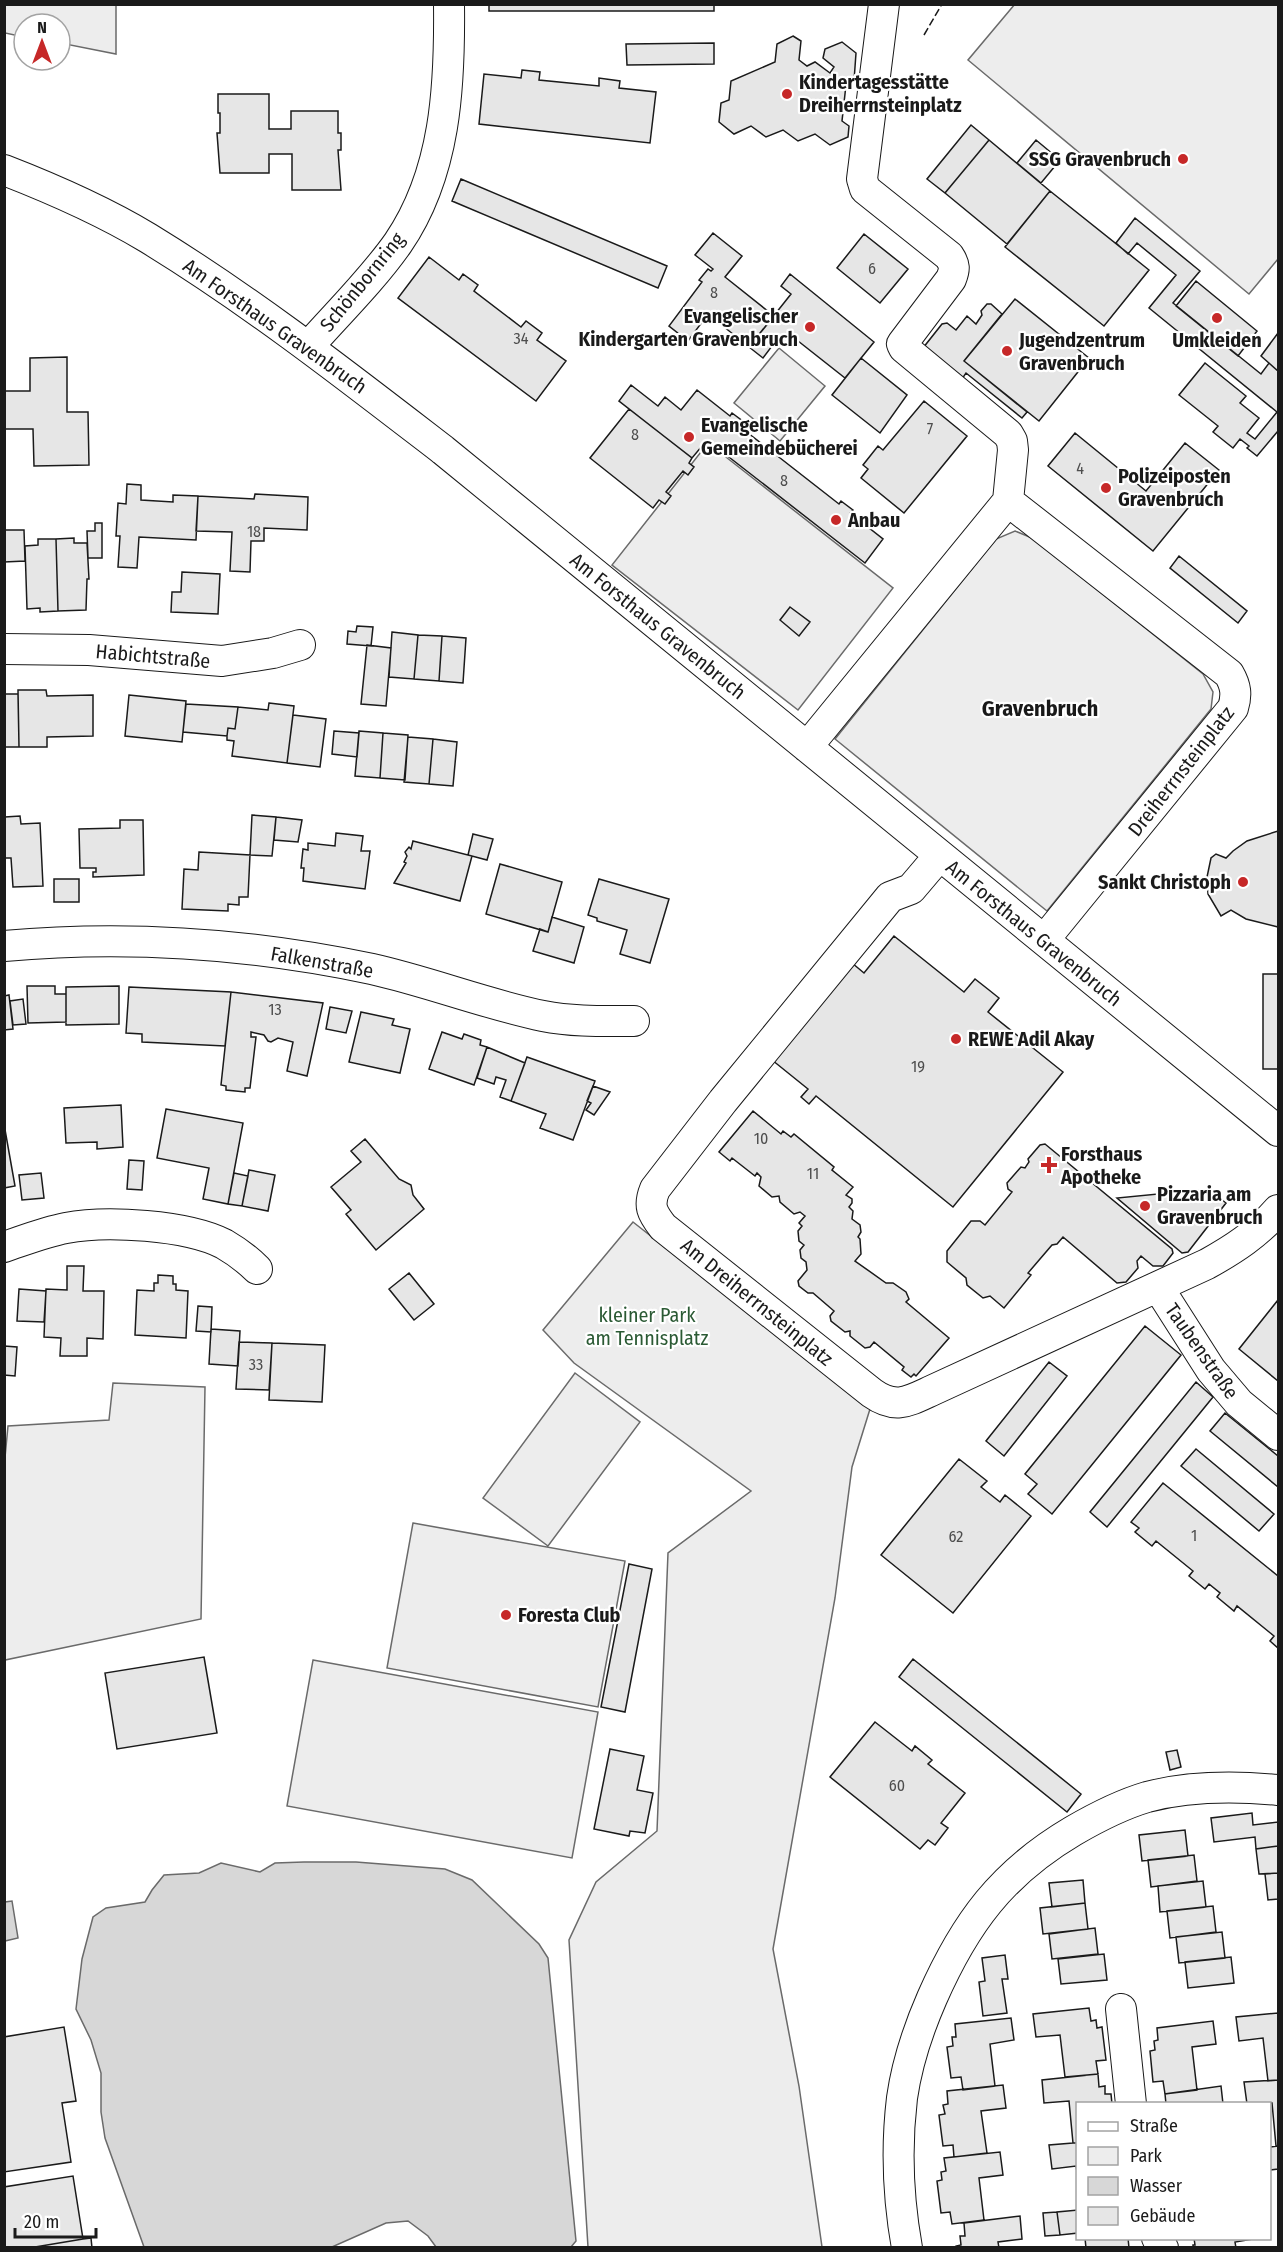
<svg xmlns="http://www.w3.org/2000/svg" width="1283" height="2252" font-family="'Fira Sans Condensed',sans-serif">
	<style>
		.green { fill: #ededed; stroke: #6a6a6a; stroke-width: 1.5 }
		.water { fill: #d7d7d7; stroke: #6a6a6a; stroke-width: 1.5 }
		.building { fill: #e6e6e6; stroke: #1a1a1a; stroke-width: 1.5 }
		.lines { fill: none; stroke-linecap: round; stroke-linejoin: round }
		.minor-casing { stroke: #1a1a1a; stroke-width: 32 }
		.minor { stroke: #fff; stroke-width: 30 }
		.fence { stroke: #1a1a1a; stroke-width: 1.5; stroke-dasharray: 8 3; stroke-linecap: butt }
		.poi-dot { fill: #c62828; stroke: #fff; stroke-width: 2 }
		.labels { text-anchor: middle; stroke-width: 4.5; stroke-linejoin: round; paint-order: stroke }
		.number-label { font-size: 16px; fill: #4d4d4d }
		.poi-label { font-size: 20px; font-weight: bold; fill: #1a1a1a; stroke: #fff; text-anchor: start }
		.street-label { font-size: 20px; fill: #1a1a1a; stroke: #fff }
		.park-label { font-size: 20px; fill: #2b5a34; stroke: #fff }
		.quarter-label { font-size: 22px; font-weight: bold; fill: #1a1a1a; stroke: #fff }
	</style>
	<rect width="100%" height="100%" fill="#fff"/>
	<path class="green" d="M1015,4h261l2,2v253l-29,35 -281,-234z
		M4,5h112v49l-56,-11v-19h-36v13l-19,-4z
		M779,348l46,38 -45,55 -46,-38z
		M708,443l185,145 -95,122 -186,-145z
		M1015,531l17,7 171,136 10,18 -2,17 -164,202 -212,-172 161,-200z
		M633,1222l237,187 -18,58 -17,131 -62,351 26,137 23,161h-234l-19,-307 27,-58 61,-51 11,-278 83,-62 -177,-128 -31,-33z
		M575,1373l65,49 -92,124 -65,-48z
		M113,1383l92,4 -4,232 -196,41 -1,-192 4,-42 101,-6z
		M413,1523l212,38 -27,146 -211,-39z
		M313,1660l285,52 -26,146 -285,-52z"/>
	<path class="water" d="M304,1862h52l89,7 27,11 67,64 9,14 28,283 -5,6h-135l-8,-11 -20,-15 -22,2 -54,24h-188l-39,-109 -4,-26v-39l-10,-33 -15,-31 6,-50 11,-42 13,-9 39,-6 7,-12 12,-15 35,-2 22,-10 39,9 15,-9z
		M12,1901l6,37 -13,3v-39z"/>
	<path class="building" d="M489,4h225v7h-225z
		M793,36l8,5 -2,19 8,6 8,-4 15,11 4,-6 -11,-9 2,-9 17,-7 14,11 -2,28 -8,4 -4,36 7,5 -1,11 -18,8 -15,-11 -17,7 -15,-11 -17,7 -15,-11 -17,8 -15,-12 2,-19 8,-3 2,-19 44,-19 2,-18z
		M714,43v21l-87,1 -1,-21z
		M522,70l18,2 -1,8 60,6v-8l21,3 -1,7 37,4 -6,51 -171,-19 5,-50 37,4z
		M218,94h51v35h22v-18h47v22h3v17h-3l3,40h-49v-36h-23v19h-49l-3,-40h3v-20h-2z
		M971,125l18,15 -44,53 -18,-14z
		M989,140l61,51 -43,53 -62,-51z
		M1036,140l24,20 -19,23 -24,-20z
		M461,179l206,87 -9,22 -206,-87z
		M1050,191l99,79 -45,56 -99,-79z
		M1135,218l65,53 -27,32 88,71 8,-11 9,8v60l-21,25 -10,-8 2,-2 -9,-7 -7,9 -20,-16 5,-6 -39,-31 26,-32 41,33 -6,7 19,15 -12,15 8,6 22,-27 -128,-104 27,-33 -39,-32 -9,11 -12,-11z
		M713,233l29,23 -17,21 49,39 -25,31 -41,-33 -20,27 -19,-15 33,-44 -3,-2 9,-11 3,2 2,-2 -18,-14z
		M864,234l44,35 -28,34 -43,-35z
		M429,257l30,23 4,-6 15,11 -4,6 47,36 5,-6 16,12 -5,7 29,21 -30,40 -138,-103z
		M790,274l84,68 -29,36 -52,-41 -6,8 -9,-7 -15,20 -14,-11 42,-53 -10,-8z
		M1196,281l61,50 -19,25 -62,-50z
		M1015,299l74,59 -50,63 -75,-60z
		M987,304h4l11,10 -38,47 63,51 -5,6 -56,-45 -4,6 -39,-31 19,-24 5,-1 9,7 11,-14 9,8 6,-9 -1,-4z
		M1278,333v38l-17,-15z
		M67,357v55h21l1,53 -55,1 -1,-37h-29v-38h26v-33z
		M861,358l46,37 -27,38 -48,-38z
		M631,385l27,21 7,-9 16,13 16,-20 33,26 2,-3 20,15 -4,5 91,71 2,-3 12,9 -3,3 33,26 -18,24 -158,-123 -15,18 -73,-57z
		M924,401l43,35 -63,77 -43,-35 7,-9 -5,-4 15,-19 5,4z
		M629,409l63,49 -3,5 5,4 -6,8 -5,-4 -17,21 5,4 -6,8 -6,-4 -6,8 -63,-50z
		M1075,433l71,58 39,-48 34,27 -66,81 -105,-85z
		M127,484l14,1v15l32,2v-7l25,1 -2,44 -57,-3 -2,31 -19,-1 2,-31h-4l2,-33 8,1z
		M255,494l53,3 -1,33 -43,-2v13h-13l-1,31 -20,-1 2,-39 -36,-1 2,-35 56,3z
		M95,523h7v35h-14l-1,-27h8z
		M4,530h20l1,31 -21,1z
		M74,538v5h13l2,36h-2l-1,31 -28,1 -2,-72z
		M38,539h18l2,72 -18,1v-4l-13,1 -2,-63 13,-1z
		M1179,556l68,55 -9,12 -68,-55z
		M182,572l38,2 -2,40 -47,-2 1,-20h9z
		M790,607l20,15 -11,14 -19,-16z
		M357,626l16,1 -2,19 -24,-2 1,-13 8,1z
		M392,632l26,3 -4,44 -25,-2z
		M418,635l24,1 -3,45 -25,-2z
		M442,636l24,2 -3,45 -24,-2z
		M367,645l24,3 -5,58 -25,-2z
		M18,690h28l1,6 46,-1v41l-46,1v10h-28z
		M4,694h14l1,53h-15z
		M129,695l57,6 -4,41 -57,-6z
		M269,703l25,3 -7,57 -55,-7 2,-15 -7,-1v-4l1,-8 7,1 3,-22 30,3z
		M186,704l52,3 -3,22 -7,-1 -1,8 -44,-4z
		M293,715l33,4 -6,48 -33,-4z
		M334,731l25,2 -2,24 -25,-3z
		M359,731l24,2 -3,45 -25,-2z
		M383,733l25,2 -3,45 -25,-2z
		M408,737l25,2 -4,45 -25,-2z
		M433,739l24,3 -4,44 -24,-2z
		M252,815l24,2 -4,39 -22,-1z
		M20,816l1,8 19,-1 3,63 -30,1 -2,-29h-7l1,-41z
		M276,817l26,3 -4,22 -24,-2z
		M120,820h23l1,55 -51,2v-5h3v-4h-16l-1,-39 41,-1z
		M1278,831v96l-32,-8 -15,-9 -10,6 -13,-22 -1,-17 4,-19 5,-4 10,4 7,-7 14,-10z
		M336,833l27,3 -2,15h9l-5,38 -62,-8 1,-13h-3l2,-19 5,1v-7l27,3z
		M473,834l20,5 -6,21 -19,-5z
		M413,841l59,15 -12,45 -66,-18 12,-20 -2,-1 3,-6 -2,-4 4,-5 2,2z
		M199,852l51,3 -2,42h-9v8l-11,-1v7l-46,-2 2,-40 14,1z
		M500,864l62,18 -14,50 -62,-18z
		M54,879h25v23h-25z
		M599,879l70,20 -19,64 -30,-9 7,-24 -30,-9v-3l-9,-3z
		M552,917l32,10 -10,36 -41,-12 7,-22 8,3z
		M894,936l70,56 11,-13 14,11 10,8 -11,14 75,60 -110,135 -137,-111 -7,8 -8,-7 7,-8 -36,-29 80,-97 12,10z
		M1263,974h15v95h-15z
		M27,986h28v8h11v28l-38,1z
		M119,986v38l-53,1v-38z
		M129,987l102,5 -6,54 -83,-4v-8l-16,-1z
		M231,992l92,11 -16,73 -20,-5 6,-29 -15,-4 -7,4 -3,-1 -4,-6 -13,-3v5h5l-6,51h-5v4l-19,-2v-4l-5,-1z
		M9,995l4,34 -9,1v-34z
		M23,999l3,25 -13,1 -3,-24z
		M330,1007l22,4 -6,22 -20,-4z
		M361,1012l33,7 -2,6 18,4 -10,44 -51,-11z
		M442,1032l20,7 2,-5 17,6 -1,5 7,2 -13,38 -45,-16z
		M487,1047l38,16 -14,38 -11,-4 6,-17 -10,-3 -2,7 -17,-6z
		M527,1057l68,24 -22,59 -33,-12 6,-14 -35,-13z
		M593,1086l17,6 -16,23 -8,-5 5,-7 -4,-2z
		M121,1105l2,42 -26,2v-7l-31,1 -2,-35z
		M166,1109l77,14 -15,81 -25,-5 6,-31 -52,-10z
		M753,1111l28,23 2,-3 8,6 3,-3 40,33 -2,3 21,17 -7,8 6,4v4l-3,4 4,4 -1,8 8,6 1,7 -3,5 2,2 1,15 -6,7 31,22h7l13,9 3,7 -3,3 43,36 -33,38 -2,-2 -3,3 -9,-7 2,-3 -30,-25 -4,5 -5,1 -15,-12v-5l-5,1 -14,-11 -1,-5 4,-5 -21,-18h-5l-9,-7 -1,-5 9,-11 -1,-8 -5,-4 -1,-8 4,-5 -5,-4 -1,-10 4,-5 -3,-3 6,-7 -5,-4 -6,2 -14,-12 -1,-6 -7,1 -13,-11 2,-9 -4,-4 -2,3 -23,-18 -2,3 -11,-9z
		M4,1124l11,62 -11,2z
		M365,1139l34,40 12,6 2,10 11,14 -48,41 -30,-36 5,-4 -20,-23 30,-25 -10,-11z
		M1045,1144l127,105 1,4 -10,13h-10l-12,-10 -4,5 1,7 -12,14 -9,1 -54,-46 -6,7 -5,1 -24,28 3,2 -27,33 -14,-12 -7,2 -16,-13 -1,-7 -19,-16v-11l24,-30h9l5,4 27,-33 -4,-3 -1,-6 14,-16 4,1 4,-6 -1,-3 12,-14z
		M129,1160l15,1 -2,29 -15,-1z
		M249,1170l26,5 -7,36 -26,-5z
		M41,1173l3,25 -22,2 -3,-25z
		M234,1173l14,3 -6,30 -14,-2z
		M1209,1189l17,14 -38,49 -6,1 -65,-55z
		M67,1266h17l-1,25h21l-1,48 -16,-1v18h-27l1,-18 -17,-1 2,-48 21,1z
		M409,1273l25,31 -20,16 -25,-31z
		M158,1275l15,1v8h3v6l12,1 -2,47 -51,-3 2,-45 17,1v-8h4z
		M19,1289l27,2 -2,31 -27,-1z
		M1278,1300v81l-39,-32z
		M198,1306l14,1 -1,25 -15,-1z
		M1145,1326l36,29 -129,159 -24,-20 9,-10 -12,-10z
		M211,1329l29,2 -2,35 -29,-2z
		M239,1342l33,1 -3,47 -33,-1z
		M272,1343l53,2 -3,57 -53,-2z
		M4,1346l13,1 -2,29 -11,-1z
		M1049,1362l18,14 -63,80 -18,-15z
		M1196,1382l17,15 -106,130 -17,-15z
		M1225,1413l53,43v31l-68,-56z
		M1196,1449l78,65 -15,17 -78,-65z
		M959,1459l28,22 -6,6 19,15 5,-7 26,21 -78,97 -72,-58z
		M1163,1483l115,93v72l-8,-7 4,-5 -37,-30 -3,5 -17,-14 3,-4 -11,-9 -4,5 -16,-13 4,-5 -37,-30 -4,5 -17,-14 4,-4 -8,-6z
		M629,1564l23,5 -27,143 -24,-5z
		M204,1657l13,76 -100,16 -12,-76z
		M913,1659l168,135 -14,18 -168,-135z
		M875,1722l37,29 3,-5 17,14 -4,4 37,29 -24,30 7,5 -13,17 -7,-5 -8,9 -90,-72z
		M610,1749l34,7 -7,34 16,3 -8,40 -15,-2 -1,5 -35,-7z
		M1177,1750l4,17 -11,3 -4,-18z
		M1252,1813l1,12 25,-3v24l-22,3 -1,-12 -41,5 -3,-24z
		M1185,1830l3,26 -46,5 -3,-26z
		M1278,1846v27l-19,1 -3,-25z
		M1194,1855l3,26 -46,6 -3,-27z
		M1278,1873v26l-10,1 -3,-26z
		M1083,1880l2,23 -33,4 -3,-24z
		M1203,1881l3,26 -46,5 -2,-26z
		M1085,1903l3,26 -45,5 -3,-26z
		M1213,1906l3,26 -46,6 -3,-27z
		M1095,1928l3,26 -46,5 -3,-25z
		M1222,1932l3,26 -46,5 -3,-26z
		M1104,1954l3,26 -46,4 -3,-25z
		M1005,1955l3,24h-6l5,34 -24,3 -4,-34 6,-1 -3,-23z
		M1231,1957l3,26 -46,5 -3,-26z
		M1089,2008l2,13 5,-1 1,8 5,-1 4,33 -10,1 2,13 -33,3 -5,-42 -24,2 -3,-23z
		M1278,2013v67l-10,1 -5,-43 -24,3 -3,-24z
		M1011,2018l3,22 -24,4 5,42 -32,4 -2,-13 -10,1 -4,-31 6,-1 -1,-9h4l-1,-13z
		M1213,2021l3,23 -24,3 5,43 -32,4 -2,-13 -10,1 -3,-31 5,-1 -1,-9 4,-1 -1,-12z
		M64,2027l12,74 -14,2 9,59 -67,10v-135z
		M1098,2074l1,13 6,-1v8h6l1,10h-34v39h-5l-4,-42 -25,2 -2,-23z
		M1278,2080v66h-2l-4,-43 -25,1 -3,-22z
		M1003,2085l3,23 -25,3 6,42 -33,4 -1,-12 -10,1 -4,-31 6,-1 -2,-9 5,-1 -1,-13z
		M1221,2086l2,18h-57l-1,-10z
		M1073,2143h5v35l-2,-12 -24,3 -3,-24z
		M1278,2146v23l-8,1v-23z
		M1000,2152l3,23 -24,3 5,42 -32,4 -2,-12 -9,1 -4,-32 5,-1 -1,-8 5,-1 -2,-13z
		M73,2176l10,63 -54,9h-25v-61z
		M1078,2210v23l-18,2 -3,-23z
		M1057,2212l3,23 -15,1 -2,-23z
		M1020,2216l2,23 -24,3 1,6h-43v-2l5,-1 -1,-9h5l-1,-13z
		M91,2238l1,10h-63l54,-9z
		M1085,2238h43l1,10h-43z
		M1194,2238h65l-24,4 1,6h-43v-3h2z"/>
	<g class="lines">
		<g class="minor-casing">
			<path id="minor" d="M884,4l-22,175 3,10 84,67c6,9 6,13 2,23l-49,65 2,4 104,86 4,7 1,9 -5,51
				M4,170c49,19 99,41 144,68 103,63 199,138 295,212l835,681
				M308,347c30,-34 64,-67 90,-104 48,-70 52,-157 51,-239
				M4,649l85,1 133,11 51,-8 27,-8
				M807,747l201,-246 221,173c7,12 8,21 4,34l-189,232
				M939,856l-28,33 -21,8 -167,204 -68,88c-7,17 -3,24 8,38l209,166c24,17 37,8 61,-3l274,-126c27,-15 50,-30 71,-54
				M4,946c122,-11 249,-2 368,23 58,13 113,35 171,47 30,6 61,5 91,5
				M4,1247c21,-7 41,-15 62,-19 40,-8 121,-3 158,16 12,7 23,15 33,25
				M1158,1287l53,83 28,33 39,32
				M1121,2009l10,95
				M1157,2238l6,10
				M907,2248c-9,-50 -11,-100 -5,-150 5,-35 16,-68 30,-100 33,-75 70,-125 141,-167 24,-14 47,-26 74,-34 42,-11 88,-11 131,-7"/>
		</g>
		<use href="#minor" class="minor"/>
		<path class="fence" d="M924,35l18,-31"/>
	</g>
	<g class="poi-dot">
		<circle cx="787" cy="94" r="6"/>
		<circle cx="1183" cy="159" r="6"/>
		<circle cx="1217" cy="318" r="6"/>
		<circle cx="810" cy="327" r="6"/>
		<circle cx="1007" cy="351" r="6"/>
		<circle cx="689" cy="437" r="6"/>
		<circle cx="1106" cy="488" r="6"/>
		<circle cx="836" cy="520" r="6"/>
		<circle cx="1243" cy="882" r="6"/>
		<circle cx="956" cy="1039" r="6"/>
		<path d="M1046 1156h6v6h6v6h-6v6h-6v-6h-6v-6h6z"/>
		<circle cx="1145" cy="1206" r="6"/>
		<circle cx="506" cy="1615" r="6"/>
	</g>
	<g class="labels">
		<g class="number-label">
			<text x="872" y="274">6</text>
			<text x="714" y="298">8</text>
			<text x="521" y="344">34</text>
			<text x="930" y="434">7</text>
			<text x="635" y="440">8</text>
			<text x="1080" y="474">4</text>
			<text x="784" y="486">8</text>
			<text x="254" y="537">18</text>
			<text x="275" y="1015">13</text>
			<text x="918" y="1072">19</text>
			<text x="761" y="1144">10</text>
			<text x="813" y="1179">11</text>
			<text x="256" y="1370">33</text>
			<text x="1194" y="1541">1</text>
			<text x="956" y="1542">62</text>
			<text x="897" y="1791">60</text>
		</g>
		<g class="poi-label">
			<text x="799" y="89">Kindertagesstätte<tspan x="799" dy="23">Dreiherrnsteinplatz</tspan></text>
			<text x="1171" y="166" text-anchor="end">SSG Gravenbruch</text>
			<text x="798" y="323" text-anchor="end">Evangelischer<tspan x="798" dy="23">Kindergarten Gravenbruch</tspan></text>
			<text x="1019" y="347">Jugendzentrum<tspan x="1019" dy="23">Gravenbruch</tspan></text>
			<text x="1217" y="347" text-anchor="middle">Umkleiden</text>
			<text x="701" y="432">Evangelische<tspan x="701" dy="23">Gemeindebücherei</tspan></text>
			<text x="1118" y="483">Polizeiposten<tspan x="1118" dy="23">Gravenbruch</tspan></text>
			<text x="848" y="527">Anbau</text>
			<text x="1231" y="889" text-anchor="end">Sankt Christoph</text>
			<text x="968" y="1046">REWE Adil Akay</text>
			<text x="1061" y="1161">Forsthaus<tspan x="1061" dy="23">Apotheke</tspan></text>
			<text x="1157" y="1201">Pizzaria am<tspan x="1157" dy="23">Gravenbruch</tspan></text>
			<text x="518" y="1622">Foresta Club</text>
		</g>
		<g class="street-label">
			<text transform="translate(362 282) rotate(-51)" y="7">Schönbornring</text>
			<text transform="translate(275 326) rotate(35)" y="7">Am Forsthaus Gravenbruch</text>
			<text transform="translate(658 626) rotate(39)" y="7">Am Forsthaus Gravenbruch</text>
			<text transform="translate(153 656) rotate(5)" y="7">Habichtstraße</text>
			<text transform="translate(1181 771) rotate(-52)" y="7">Dreiherrnsteinplatz</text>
			<text transform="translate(1034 933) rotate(39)" y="7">Am Forsthaus Gravenbruch</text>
			<text transform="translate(322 962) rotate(10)" y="7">Falkenstraße</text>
			<text transform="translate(757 1302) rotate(39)" y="7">Am Dreiherrnsteinplatz</text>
			<text transform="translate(1202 1351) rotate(55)" y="7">Taubenstraße</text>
		</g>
		<g class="park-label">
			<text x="647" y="1322">kleiner Park<tspan x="647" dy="23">am Tennisplatz</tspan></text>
		</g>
		<g class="quarter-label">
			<text x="1040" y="716">Gravenbruch</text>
		</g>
	</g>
	<rect width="1283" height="2252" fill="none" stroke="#1a1a1a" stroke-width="12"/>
	<rect x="1076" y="2102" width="195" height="138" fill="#ffffff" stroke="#a3a3a3" stroke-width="1.5"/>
	<rect x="1088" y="2122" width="30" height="9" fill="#ffffff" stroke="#a3a3a3" stroke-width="1.5"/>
	<text x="1130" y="2132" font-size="18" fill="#1a1a1a">Straße</text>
	<rect x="1088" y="2147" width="30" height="18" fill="#ededed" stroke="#a3a3a3" stroke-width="1.5"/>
	<text x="1130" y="2162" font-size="18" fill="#1a1a1a">Park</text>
	<rect x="1088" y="2177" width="30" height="18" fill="#d7d7d7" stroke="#a3a3a3" stroke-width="1.5"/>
	<text x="1130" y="2192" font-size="18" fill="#1a1a1a">Wasser</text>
	<rect x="1088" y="2207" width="30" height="18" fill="#e6e6e6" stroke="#a3a3a3" stroke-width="1.5"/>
	<text x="1130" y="2222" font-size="18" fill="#1a1a1a">Gebäude</text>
	<g transform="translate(42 42)"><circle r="28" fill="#ffffff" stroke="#a3a3a3" stroke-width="1.5"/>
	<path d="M0-4.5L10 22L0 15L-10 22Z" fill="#c62828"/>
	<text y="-9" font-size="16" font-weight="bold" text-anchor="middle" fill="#1a1a1a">N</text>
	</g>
	<path d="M15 2228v9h81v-9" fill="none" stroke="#1a1a1a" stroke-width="3"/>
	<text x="24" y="2228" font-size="18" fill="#1a1a1a" stroke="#ffffff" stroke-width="4.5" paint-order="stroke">20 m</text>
</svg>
